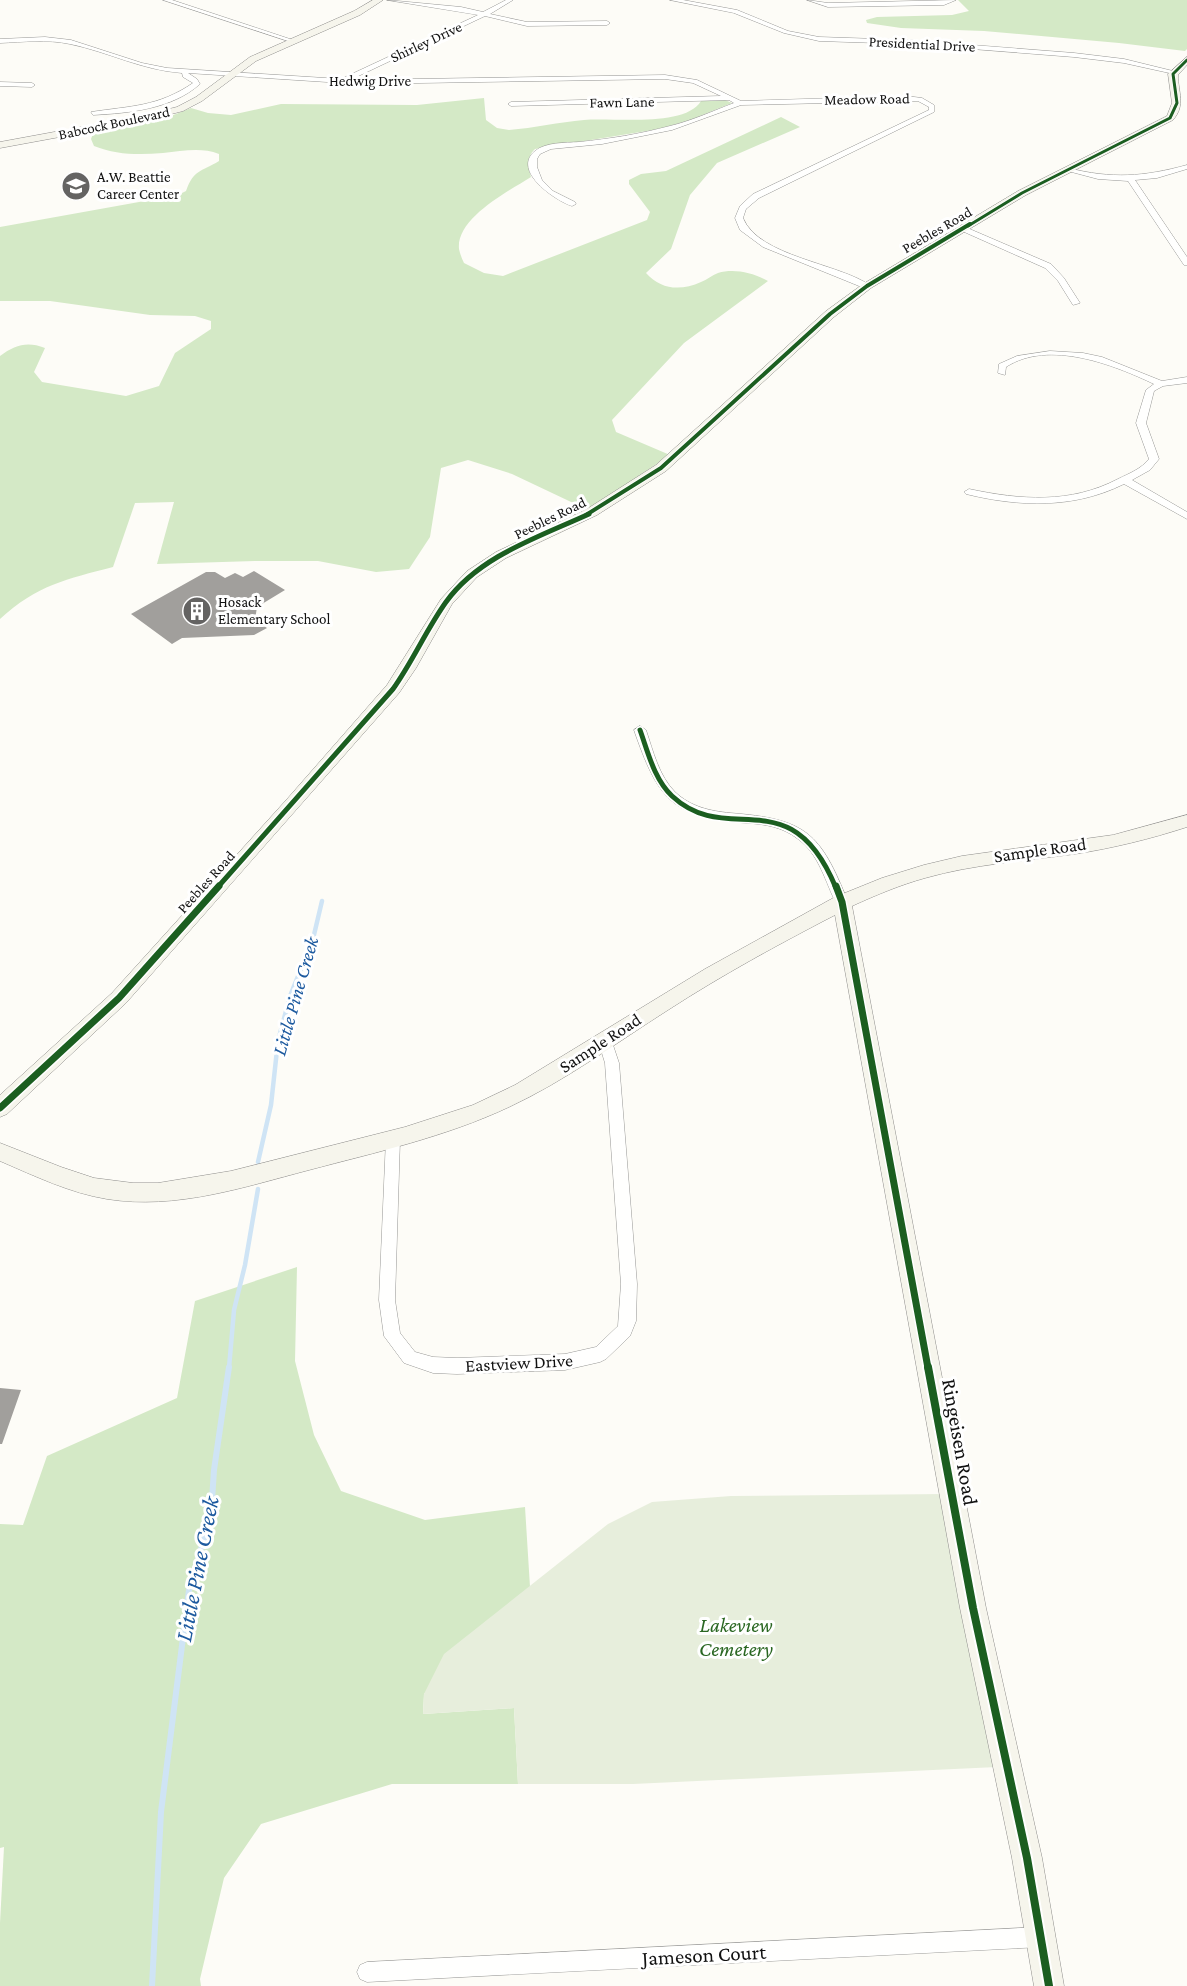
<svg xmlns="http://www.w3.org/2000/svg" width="1187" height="1986" font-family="'Crimson Pro',serif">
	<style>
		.forest { fill: #d4e9c6 }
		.cemetery { fill: #e7eedc }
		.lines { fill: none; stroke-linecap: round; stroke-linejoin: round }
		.stream-far1 { stroke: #cfe4f5; stroke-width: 4.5 }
		.stream { stroke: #cfe4f5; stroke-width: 6 }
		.building { fill: #a19f9c }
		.street-casing { stroke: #979795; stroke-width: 1 }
		.secondary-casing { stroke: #8e8d8b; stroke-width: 1 }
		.street { fill: #fffffe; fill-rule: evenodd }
		.secondary { fill: #f6f5ec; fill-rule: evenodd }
		.cycleway-far4-casing { stroke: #fff; stroke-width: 4.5 }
		.cycleway-far3-casing { stroke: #fff; stroke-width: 6 }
		.cycleway-far2-casing { stroke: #fff; stroke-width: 8 }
		.cycleway-far1-casing { stroke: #fff; stroke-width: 10 }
		.cycleway-casing { stroke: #fff; stroke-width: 12 }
		.cycleway-far4 { stroke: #1b5e20; stroke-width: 3 }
		.cycleway-far3 { stroke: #1b5e20; stroke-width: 4 }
		.cycleway-far2 { stroke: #1b5e20; stroke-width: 5 }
		.cycleway-far1 { stroke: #1b5e20; stroke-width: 7 }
		.cycleway { stroke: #1b5e20; stroke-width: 8 }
		.labels { text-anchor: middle; stroke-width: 6; stroke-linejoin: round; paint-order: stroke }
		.far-street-label { font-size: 15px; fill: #111; stroke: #fff }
		.far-poi-label { font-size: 15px; fill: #111; stroke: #fff; text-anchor: start }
		.street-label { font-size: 18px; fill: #111; stroke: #fff }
		.water-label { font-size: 20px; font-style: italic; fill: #1d5a9f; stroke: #fff }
		.near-street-label { font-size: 21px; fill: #111; stroke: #fff }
		.near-park-label { font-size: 21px; font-style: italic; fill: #2a6722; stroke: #fff }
		.near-water-label { font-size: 24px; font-style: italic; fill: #1d5a9f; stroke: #fff }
	</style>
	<rect width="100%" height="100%" fill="#fdfcf7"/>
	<path class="forest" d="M958,0h229v49l-2,2 -66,-8 -135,-12 -83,-3 -34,-5 -1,-3 11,-3 75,-2 17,-4z
		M484,98l2,22 11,8 12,2c25,-2 50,-8 75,-10 27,-3 101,8 117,-19l24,-1 7,3 -42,17 -31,9 -124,20c-9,9 -7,17 -4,28 -22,14 -75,41 -72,72 1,5 3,10 5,14l20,10 19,3 144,-56 3,-8 -21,-28v-4l12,-6 25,-3 115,-54 19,10 -83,36 -27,32 -19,54 -25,24c15,17 35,18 55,9 6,-2 11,-7 17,-9 16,-5 36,0 50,8l-84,62 -72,77 4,12 54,23 -82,55 -76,-36 -44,-14 -27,8 -11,69 -21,32 -33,3 -58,-11h-63l-98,3 17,-62 -39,1 -22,64c-46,12 -76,18 -113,52v-263c15,-11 27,-15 45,-8l-11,24 8,10 84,14 33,-10 16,-33 36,-24v-8l-16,-5 -45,-1 -100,-14h-50v-74l178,-32 8,-4c8,-22 15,-19 33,-30v-7c-18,-7 -36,-3 -56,-1 -24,2 -47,2 -69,-7l-3,-7 3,-8 77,-15 20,-8 17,5 23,2 50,-11 136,1z
		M297,1267l-2,94 19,74 27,56 84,29 100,-13 5,80 -30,25 -76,82 -1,20 91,-6 4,76h-126l-131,40 -37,54 -24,101 1,7h-201v-63l4,-76 -4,1v-324l23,1 24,-69 130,-58 18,-97z"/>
	<path class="cemetery" d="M944,1494l53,273 -364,17h-115l-4,-76 -91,6 1,-20 20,-40 164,-130 44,-22 79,-6z"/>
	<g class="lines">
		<path class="stream-far1" d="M258,1162l13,-57 7,-64 12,-45 23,-57 9,-38
			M229,1368l5,-58 11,-45 13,-76"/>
		<path class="stream" d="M152,1986l9,-174 28,-222 22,-75 3,-45 15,-103"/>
	</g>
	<path class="building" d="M254,571l31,19 -28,17 -2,13 12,8 -13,7 -72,3 -10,6 -41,-30 75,-42h9l10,6 10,-5 8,4z
		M0,1388l21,2 -19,54h-2z"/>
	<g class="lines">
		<g class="street-casing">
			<path id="street" d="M163,0h9l124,41 -5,1z
				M387,0l74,7 22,5 23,-12h7l-23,14 37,8 80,-1 3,2 -3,2 -80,1 -42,-10 -135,64 315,-5 32,5 44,21 165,-5 16,2 12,7v7l-175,86 -13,11 -3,9c16,39 96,45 128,68l-7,2 -101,-41 -23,-17 -5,-12 5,-12 13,-12 176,-84v-3l-11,-6 -177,4 -69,25 -70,14 -51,5 -11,5 -3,5v8l5,13 11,11 22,11 1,2 -4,2c-16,-5 -61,-35 -37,-55 11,-9 30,-8 44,-9 30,-3 61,-8 91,-16 21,-5 43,-15 64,-23l-5,-3 -218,6 -3,-2 3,-2 210,-6 -28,-13 -28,-4 -307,5 -170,-11 9,6 3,5c-28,25 -70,29 -107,31l-2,-3c39,-6 67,-5 102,-29l-10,-6 -1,-4c-41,-3 -73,-21 -112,-29 -23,-5 -47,-2 -70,-1v-4l45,-2 26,3 71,23 25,5 174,11 137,-64z
				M670,0h13l54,10 51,21 31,6 89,3 166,13 50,6 53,13 -3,2 -50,-11 -50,-6 -166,-13 -89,-3 -35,-8 -50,-20z
				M807,0l21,3 128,-3 -12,5 -116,2z
				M0,82l32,1 3,2 -3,2 -32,-1z
				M1187,165v4l-30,9 -22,2 52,77v8h-3l-56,-84 -30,-2 -34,-9 4,-2c44,11 75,9 119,-3z
				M965,227l86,37 13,14 16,25 -7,2 -15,-24 -13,-13 -83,-37v-4z
				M1050,351l33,2 19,4 60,24 25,-4v6l-24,3 -9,5 -8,32 13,36 -9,11 -18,10 55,32v7l-63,-35c-50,25 -105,23 -158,10l-2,-2 5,-3c52,11 101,15 149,-10 12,-6 23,-10 31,-20l-13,-36 10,-33 8,-6c-40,-19 -105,-45 -148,-17l-1,8 -7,-2 1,-9 18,-8z
				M640,726l6,4c7,21 13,46 29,62 16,15 35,19 55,21 76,6 90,19 118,89l-1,3h-10c-12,-23 -17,-50 -39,-66 -15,-12 -33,-15 -52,-16 -75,-6 -88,-24 -112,-93z
				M605,1034l5,2 9,27 18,221 -1,37 -6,15 -24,23 -6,3 -35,8 -108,4 -24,-1 -29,-10 -20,-27 -5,-36 7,-161 2,-4 5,-2 5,2 2,4 -5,161 5,33 15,19 18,5 24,1 108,-4 31,-7 22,-21 3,-42 -16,-221 -7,-23 2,-4z
				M1041,1927l7,3 3,7 -3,7 -7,3 -674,35 -7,-3 -3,-7 3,-7 7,-3z"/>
		</g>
		<g class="secondary-casing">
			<path id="secondary" d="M373,0h10l-23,15 -104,46 -54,40 -19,10 -42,11 -141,26v-6l141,-26 36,-9 19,-10 54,-40 104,-46z
				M1187,57v8l-9,10c0,17 8,30 -5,45l-147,75 -155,93 -37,29 -168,154 -69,44 -91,43 -29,19 -25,27 -36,64 -17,25 -273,310 -119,111 -7,3v-22l112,-102 176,-195 99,-113 54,-86 26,-28 29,-19 91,-43 69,-44 170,-154 37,-27 155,-93 149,-75 5,-13 -4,-29z
				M1187,815v12c-37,12 -74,21 -112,27 -50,7 -101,10 -150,24 -25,7 -49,17 -73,28l134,702 56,250 22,128h-30l-22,-128 -52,-250 -125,-693c-56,29 -113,60 -167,95 -52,33 -103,71 -159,97 -64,30 -132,45 -200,63 -65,17 -133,40 -202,29 -37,-6 -72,-23 -107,-38v-18l61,24 33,11 39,5h25l73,-12 174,-44 68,-22 42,-20 190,-116 130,-72 47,-19 42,-13 38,-9 151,-21z"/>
		</g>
		<use href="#street" class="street"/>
		<use href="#secondary" class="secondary"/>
		<g class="cycleway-far4-casing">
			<path id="cycleway-far4" d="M968,226l54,-33 148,-75 7,-15 -4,-29 14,-14"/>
		</g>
		<g class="cycleway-far3-casing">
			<path id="cycleway-far3" d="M586,515l75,-47 169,-154 37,-28 103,-62"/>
		</g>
		<g class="cycleway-far2-casing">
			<path id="cycleway-far2" d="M640,730c8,22 14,49 32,66 57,53 118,-19 164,92
				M217,888l176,-199c20,-28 33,-59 53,-87 33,-46 93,-65 143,-88"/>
		</g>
		<g class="cycleway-far1-casing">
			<path id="cycleway-far1" d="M836,886l6,16 86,466
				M0,1108l119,-110 100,-112"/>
		</g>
		<g class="cycleway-casing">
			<path id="cycleway" d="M928,1367l45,241 54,250 22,128"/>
		</g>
		<use href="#cycleway-far4" class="cycleway-far4"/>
		<use href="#cycleway-far3" class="cycleway-far3"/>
		<use href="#cycleway-far2" class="cycleway-far2"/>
		<use href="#cycleway-far1" class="cycleway-far1"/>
		<use href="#cycleway" class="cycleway"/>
	</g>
	<defs>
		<g id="school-disc" transform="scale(1.5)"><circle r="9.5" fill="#646362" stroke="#fff"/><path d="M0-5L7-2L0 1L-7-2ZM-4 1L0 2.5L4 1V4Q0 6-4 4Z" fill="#fff"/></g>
		<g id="building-disc" transform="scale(1.5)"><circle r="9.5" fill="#646362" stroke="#fff"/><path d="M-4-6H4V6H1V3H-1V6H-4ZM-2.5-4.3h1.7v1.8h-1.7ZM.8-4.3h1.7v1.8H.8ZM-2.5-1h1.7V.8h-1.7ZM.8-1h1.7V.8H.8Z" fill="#fff"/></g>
	</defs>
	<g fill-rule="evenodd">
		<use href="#school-disc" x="76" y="186"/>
		<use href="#building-disc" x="197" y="611"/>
	</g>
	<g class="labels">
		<g class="far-street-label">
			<text transform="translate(426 42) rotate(-25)" y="5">Shirley Drive</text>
			<text transform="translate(922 44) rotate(3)" y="5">Presidential Drive</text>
			<text x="370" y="86">Hedwig Drive</text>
			<text transform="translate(867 99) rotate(-1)" y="5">Meadow Road</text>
			<text transform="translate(622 102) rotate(-1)" y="5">Fawn Lane</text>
			<text transform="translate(114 123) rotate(-12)" y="5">Babcock Boulevard</text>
			<text transform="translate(937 230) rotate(-30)" y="5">Peebles Road</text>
			<text transform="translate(550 518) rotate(-26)" y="5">Peebles Road</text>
			<text transform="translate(206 882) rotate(-48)" y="5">Peebles Road</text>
		</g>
		<g class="far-poi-label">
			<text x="97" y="182">A.W. Beattie<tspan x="97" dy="17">Career Center</tspan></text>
			<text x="218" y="607">Hosack<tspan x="218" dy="17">Elementary School</tspan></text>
		</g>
		<g class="street-label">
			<text transform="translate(1040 850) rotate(-8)" y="6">Sample Road</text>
			<text transform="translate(600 1043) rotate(-33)" y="6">Sample Road</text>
			<text transform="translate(519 1363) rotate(-3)" y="6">Eastview Drive</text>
		</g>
		<g class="water-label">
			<text transform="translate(295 996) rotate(-74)" y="7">Little Pine Creek</text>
		</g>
		<g class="near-street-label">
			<text transform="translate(960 1442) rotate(80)" y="7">Ringeisen Road</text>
			<text transform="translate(704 1955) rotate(-3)" y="7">Jameson Court</text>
		</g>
		<g class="near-park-label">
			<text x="736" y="1632">Lakeview<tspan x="736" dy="24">Cemetery</tspan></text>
		</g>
		<g class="near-water-label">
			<text transform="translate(197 1569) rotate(-79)" y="8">Little Pine Creek</text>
		</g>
	</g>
</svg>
